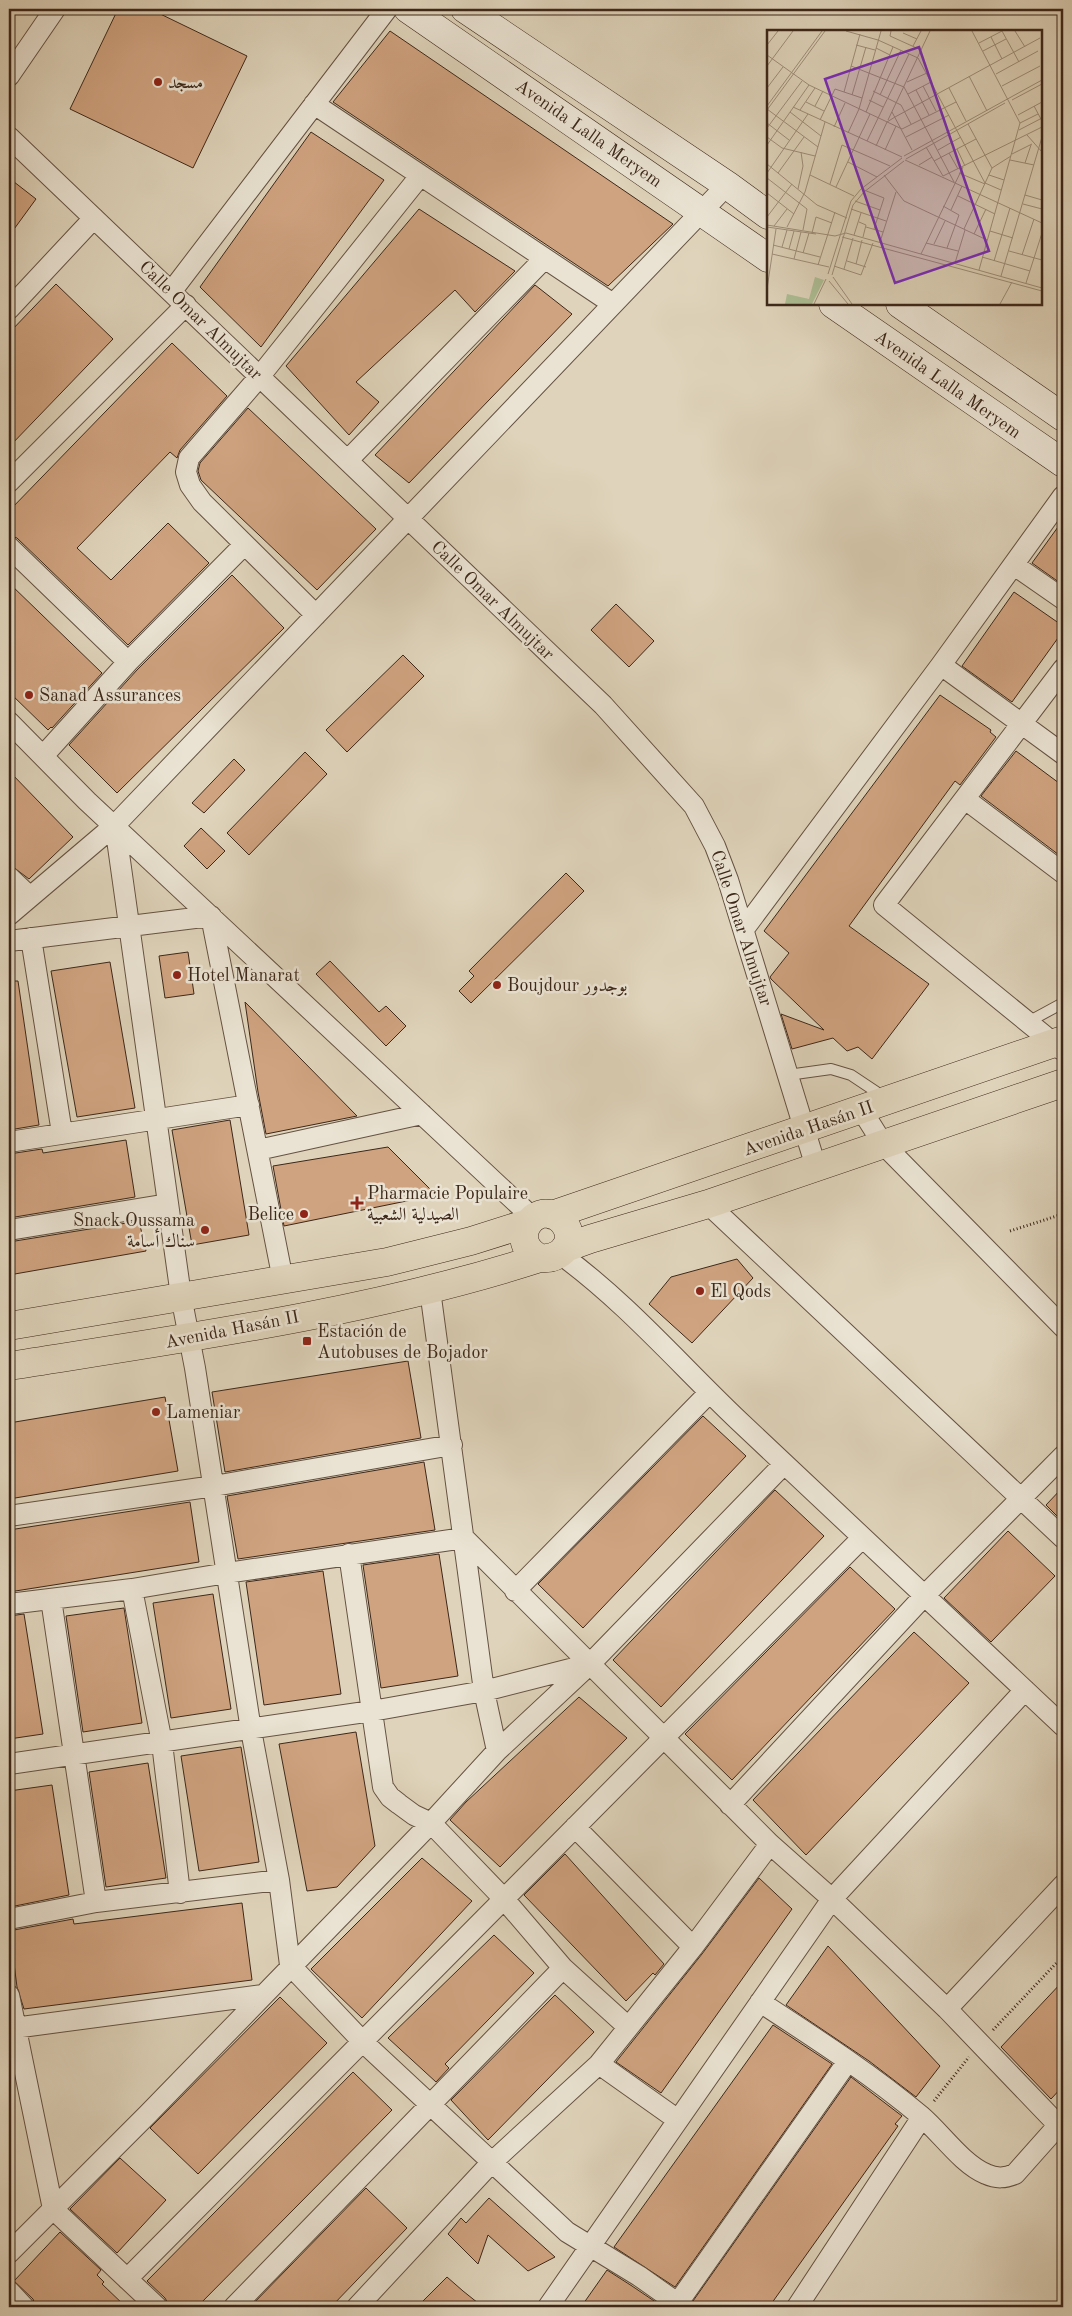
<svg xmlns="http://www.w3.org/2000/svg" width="1072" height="2316" font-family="'Old Standard TT',Amiri,serif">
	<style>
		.building { fill: #d0a380; stroke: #3c2719 }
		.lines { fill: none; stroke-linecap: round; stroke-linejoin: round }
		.lane-casing { stroke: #655242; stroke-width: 12 }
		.street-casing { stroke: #655242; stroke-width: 22 }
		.secondary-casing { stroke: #3c2719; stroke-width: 29 }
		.primary-casing { stroke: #3c2719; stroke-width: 29 }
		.path { stroke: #3c2719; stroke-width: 3; stroke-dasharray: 1 2.5; stroke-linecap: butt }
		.lane { stroke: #eae3d3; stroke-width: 10 }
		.street { stroke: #eae3d3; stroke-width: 20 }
		.secondary { stroke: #eae3d3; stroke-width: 28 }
		.primary { stroke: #dfd4bb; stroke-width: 28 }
		.poi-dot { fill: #8f2418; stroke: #eae3d3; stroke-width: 2 }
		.labels { text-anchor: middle; stroke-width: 5; stroke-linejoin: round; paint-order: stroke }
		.poi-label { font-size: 18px; fill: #3c2719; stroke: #eae3d3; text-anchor: start }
		.street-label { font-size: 18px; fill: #3c2719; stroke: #eae3d3 }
		.inset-road { fill: none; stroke: #9e8f7a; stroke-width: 1 }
		.view { fill: #7b2cbf; fill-opacity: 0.15; stroke: #7b2cbf; stroke-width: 2.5 }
		.inset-edge { fill: none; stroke: #3c2719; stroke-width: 2.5 }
	</style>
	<rect width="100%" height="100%" fill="#dfd4bb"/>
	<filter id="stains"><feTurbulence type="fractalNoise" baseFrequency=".004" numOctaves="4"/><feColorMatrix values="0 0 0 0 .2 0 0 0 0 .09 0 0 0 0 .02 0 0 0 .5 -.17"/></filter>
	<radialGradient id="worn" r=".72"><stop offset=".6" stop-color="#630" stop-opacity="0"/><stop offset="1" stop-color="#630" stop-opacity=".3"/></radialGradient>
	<path class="building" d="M118,9h32l97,47 -54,112 -123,-59z
		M390,31l283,193 -65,62 -275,-184z
		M311,132l73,48 -123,167 -61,-60z
		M9,178l27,21 -27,37z
		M419,209l96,62 -40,41 -20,-22 -99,92 23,20 -30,33 -63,-69z
		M56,284l57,55 -104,108v-114z
		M535,285l37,29 -163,169 -34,-28z
		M172,343l55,53 -47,54 -3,8 -7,-6 -93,96 34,32 57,-57 41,40 -81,82 -111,-107 -8,-3v-24z
		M248,408l128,121 -59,61 -116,-110 -3,-9 2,-8z
		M1063,520v65l-31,-22z
		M232,575l52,53 -167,165 -48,-48 68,-75z
		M9,583l93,90 -50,55 -1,-1 -3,3 -39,-38z
		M1014,592l49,34v5l-51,71 -50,-36z
		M616,604l38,37 -25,26 -38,-37z
		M403,655l21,21 -77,76 -21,-22z
		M940,695l51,35 -1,2 6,5 -36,48 -5,-4 -106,145 80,58 -57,75 -14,-12 -11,4 -14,-13 -41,11 -11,-35 43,16 -53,-51 -1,-2 19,-24 -25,-22z
		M1016,751l47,35v72l-82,-62z
		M305,752l22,22 -78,81 -22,-22z
		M234,759l11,11 -41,43 -12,-10z
		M9,771l64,66 -44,42 -20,-15z
		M201,828l24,23 -18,18 -23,-23z
		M566,873l18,18 -113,112 -12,-12 15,-15 -5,-5z
		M188,952l6,42 -29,4 -6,-42z
		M330,961l49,51 7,-6 20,20 -20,20 -70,-72z
		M110,962l25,146 -58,9 -26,-146z
		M9,981h9l21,144 -30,5z
		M245,1002l112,114 -91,18 -8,-42z
		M230,1120l19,115 -57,10 -20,-115z
		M126,1140l9,57 -126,21v-64l33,-5 1,4z
		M388,1147l48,48 -152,31 -11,-60z
		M139,1221l7,30 -137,24v-33z
		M737,1259l16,19 -61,65 -43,-39 22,-27z
		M408,1361l13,77 -196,34 -13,-80z
		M165,1397l13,74 -169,28v-76z
		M703,1416l43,40 -163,172 -45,-44z
		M424,1462l11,68 -197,29 -11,-63z
		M1063,1487v35l-17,-17z
		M775,1490l49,46 -163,171 -48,-47z
		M190,1502l9,60 -190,30v-62z
		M1008,1531l47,45 -64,66 -47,-44z
		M439,1554l19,122 -77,12 -18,-123z
		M850,1567l45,42 -163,171 -47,-46z
		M323,1571l18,123 -77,11 -18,-123z
		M213,1594l18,115 -60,9 -18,-115z
		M124,1608l18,115 -59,9 -17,-116z
		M24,1614l19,120 -34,5v-123z
		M914,1632l55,51 -163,172 -53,-55z
		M579,1697l48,41 -127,129 -50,-47 16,-18z
		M356,1732l19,114 -38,41 -30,4 -28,-147z
		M241,1747l18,115 -60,9 -18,-115z
		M148,1763l18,115 -60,9 -17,-115z
		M52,1785l17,110 -59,12 -1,-116z
		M565,1854l99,110 -9,11 -2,-2 -27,28 -102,-106z
		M422,1858l50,43 -110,117 -51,-49z
		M759,1878l33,31 -131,184 -45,-31 86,-108z
		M242,1903l10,77 -228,29 -7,-22 -7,-55 4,-2 59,-11 1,5z
		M494,1935l40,38 -89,91 4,4 -13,14 -48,-44z
		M828,1946l112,120 -24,31 -47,-36 -83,-56z
		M1063,1981v105l-12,13 -50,-52z
		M555,1995l39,37 -106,108 -37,-40z
		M280,1997l47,46 -129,131 -48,-46z
		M773,2025l59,39 -157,223 -61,-40z
		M353,2072l39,38 -195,197h-27l-5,-9 -18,-17z
		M851,2077l51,39 -7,8 3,2 -129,181h-74l-2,-6z
		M120,2158l46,42 -49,53 -47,-44z
		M366,2188l41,40 -76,79h-81z
		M489,2198l66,59 -27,14 -40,-36 -10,29 -30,-30 13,-16 5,5z
		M60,2232l41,38 -4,5 7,7 -2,2 24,23h-90l-3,-8 -19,-18z
		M607,2270l25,16 31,21h-82z
		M447,2277l16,14 20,16h-66z"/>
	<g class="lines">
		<g class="lane-casing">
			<path id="lane" d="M1028,1022l35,-19
				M788,1075l43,-6 20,6 33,22"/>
		</g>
		<g class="street-casing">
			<path id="street" d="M9,76l46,-67
				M314,104l299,200
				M9,137l594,568 91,101 21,40 13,34 88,287
				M171,292l216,-283
				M9,309l85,-91
				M348,460l196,-201
				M9,482l177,-177
				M9,547l119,115
				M1014,565l49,34
				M316,615l-114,-113 -12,-17 -4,-13 3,-14 71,-82 160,-200
				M941,665l122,89
				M9,722l78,79 446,417
				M43,756l85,-94 116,-117
				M965,799l98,74
				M115,825l66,471 14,72 56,362 28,150 11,85 73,77 204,190 72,44 44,31
				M9,877l21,20
				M9,915l106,-90 612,-640
				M744,929l197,-264 122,-169
				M31,938l31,195
				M9,941l202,-25 72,364
				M1062,1050l-178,-145 179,-236
				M861,1109l22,35 180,183
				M9,1142l240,-37
				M258,1150l164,-36
				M708,1204l355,334
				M9,1230l159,-26
				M560,1254c66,48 120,111 179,167 107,102 217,203 324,305
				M430,1290l54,401 13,60
				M9,1516l205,-30 238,-41
				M464,1538l306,306 62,55 115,110 116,121
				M349,1554l34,233 7,10 9,7 15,11 17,8 73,76 59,69 64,58
				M132,1589l30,154 18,150
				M515,1591l194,-198
				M51,1599l45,303
				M9,1604l123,-15 95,-16 237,-35
				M9,1764l363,-53 112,-20 106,-27 194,-200
				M730,1805l194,-209 139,-140
				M575,1827l118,120
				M9,1919l87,-17 183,-22
				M9,1995l44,214 104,98
				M760,2002c55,36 111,72 161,114 20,17 41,48 65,58 11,5 19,4 29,0l48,-54
				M947,2009l116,-124
				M14,2028l249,-33
				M599,2064l79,56
				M9,2253l139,-139 283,-291 66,-72 91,-85
				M127,2279l735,-741
				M9,2291l15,16
				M234,2307l329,-339
				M357,2307l134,-144 108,-99 94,-117 77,-103
				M548,2307l284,-408 193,-209
				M675,2307l173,-246
				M797,2307l125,-190"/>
		</g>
		<g class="secondary-casing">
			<path id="secondary" d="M408,9l360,249
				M465,9l262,176 41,30
				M833,304l230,159
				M900,304l163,113"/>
		</g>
		<g class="primary-casing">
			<path id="primary" d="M552,1215l511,-175
				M565,1248l25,-9 118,-35 355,-121
				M9,1326l378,-64 84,-21 57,-18
				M9,1366c177,-28 360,-53 531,-108 14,2 30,-7 29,-23 -1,-7 -5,-13 -10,-17 -26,-18 -53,24 -19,40"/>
		</g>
		<path class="path" d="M1010,1231l53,-17
			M993,2030l70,-74
			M934,2101l35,-44"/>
		<use href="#lane" class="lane"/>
		<use href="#street" class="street"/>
		<use href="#secondary" class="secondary"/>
		<use href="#primary" class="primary"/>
	</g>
	<g class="poi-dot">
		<circle cx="158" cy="82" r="5"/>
		<circle cx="29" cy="695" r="5"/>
		<circle cx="177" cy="975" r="5"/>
		<circle cx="497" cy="985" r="5"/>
		<path d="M354.5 1195.5h5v5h5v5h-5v5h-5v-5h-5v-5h5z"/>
		<circle cx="304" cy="1214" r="5"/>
		<circle cx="205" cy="1230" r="5"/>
		<circle cx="700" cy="1291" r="5"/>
		<rect x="302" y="1336" width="10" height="10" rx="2.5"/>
		<circle cx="156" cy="1412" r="5"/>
	</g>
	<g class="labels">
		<g class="poi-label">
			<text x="168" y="88">مسجد</text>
			<text x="39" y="701">Sanad Assurances</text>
			<text x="187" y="981">Hotel Manarat</text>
			<text x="507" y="991">Boujdour بوجدور</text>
			<text x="367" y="1199">Pharmacie Populaire<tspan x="367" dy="21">الصيدلية الشعبية</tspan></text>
			<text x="294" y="1220" text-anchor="end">Belice</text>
			<text x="195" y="1226" text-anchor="end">Snack Oussama<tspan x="195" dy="21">سناك أسامة</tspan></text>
			<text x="710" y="1297">El Qods</text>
			<text x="317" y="1337">Estación de<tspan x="317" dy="21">Autobuses de Bojador</tspan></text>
			<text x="166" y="1418">Lameniar</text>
		</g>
		<g class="street-label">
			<text transform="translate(589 133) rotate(35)" y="6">Avenida Lalla Meryem</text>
			<text transform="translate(201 320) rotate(44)" y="6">Calle Omar Almujtar</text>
			<text transform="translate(948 384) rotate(35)" y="6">Avenida Lalla Meryem</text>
			<text transform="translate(493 600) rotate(44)" y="6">Calle Omar Almujtar</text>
			<text transform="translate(742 928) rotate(72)" y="6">Calle Omar Almujtar</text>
			<text transform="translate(808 1128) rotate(-19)" y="6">Avenida Hasán II</text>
			<text transform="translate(232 1329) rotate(-11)" y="6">Avenida Hasán II</text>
		</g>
	</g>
	<g transform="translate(767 30)">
		<rect width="275" height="275" fill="#dfd4bb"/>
		<path d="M48,247l9,3 -12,24h-27l2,-10 22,5z" fill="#adbe94"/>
		<path class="inset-road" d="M79,1l32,9 40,18 67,125 16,7M124,1l-1,5 31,14M205,1l48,92 -41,147M235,1l17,31M248,1l10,16M136,3l14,6M224,7l11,22M212,13l23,-12M0,15l11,-14M89,15l19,5M146,16l8,-15M109,18l14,7M216,21l23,-12M0,25l42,30 93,44M0,36l26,-35M84,36l53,21 50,95M229,44l42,-23M202,46l18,35M140,52l20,-9M156,56l13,25M235,56l38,-20M0,58l16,-21M182,58l17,33M149,60l13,25M106,61l28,14 10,19M77,62l16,-58M141,64l23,-12M85,65l14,-48M113,65l21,-45M102,70l14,7M245,70l30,-16M39,72l18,9M0,76l55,-75M48,76l8,-15M267,76l8,15M26,77l109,50M0,79l51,38M0,80l58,-79M33,80l15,-22M23,82l31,24M99,82l27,-65M125,82l20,38M251,85l24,-13M53,90l15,-31 27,9M121,90l42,-89M0,93l22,17M253,93l18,-9M201,94l24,44M67,97l11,-24M0,98l35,-47M135,99l54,-27M252,100l23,-12M81,103l11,-24 22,-78M260,105l15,17M0,107l15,11 33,8M139,107l43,-22M100,111l42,-87M0,115l42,-60M109,116l11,-24 8,-5 145,-79M159,117l17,29 99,-49M190,119l8,17M118,120l11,-24M171,120l23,-13M182,123l9,16M245,124l20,-10M137,126l138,-76M139,129l99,-56M138,130l137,63M243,130l24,5M167,131l42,-22M81,132l29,15M258,133l6,-18M0,134l50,41 30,13M152,135l13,-8M0,143l41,-59M11,143l26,-36M192,143l26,11M43,145l44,21M117,145l20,26 83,39M222,145l15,5M0,148l40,31 -4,21M63,154l12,-39 48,21M69,157l34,-73M31,159l5,-23 -2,-14M97,160l20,8 -10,31M0,163l27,21M258,165l17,5M191,166l37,18M88,171l25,9M256,174l19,5M176,176l16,9 -12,33M84,179l35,12M184,180l11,-24M0,187l25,-33M92,192l7,3 -3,12M0,195l68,11 11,-3 196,55M7,196l13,-17M0,197l49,7M20,197l18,-35 20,-70M99,197l17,5M197,199l28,-61 19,-12M223,201l23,7M45,203l4,-16 16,6M207,204l12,-25M87,205l7,-22M75,207l200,54M113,212l16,-50M159,213l32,8M167,214l11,-23M6,215l47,12M15,217l5,-17M22,219l5,-18M242,221l33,9M36,223l6,-20M5,224l57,13M154,224l42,-87M255,225l12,-36M215,227l48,14M27,229l7,-27M80,231l19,6M227,231l16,-53M188,233l10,-33M89,234l6,-24M51,235l17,-53M67,236l27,9 12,-32M77,239l9,-31M61,244l23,-73 10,-12 41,-31M65,245l21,-70 11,-13 40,-31M234,246l41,-139M66,247l19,27M62,251l19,23M259,253l16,-50M0,259l9,-60M47,274l12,-25M233,274l12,-22"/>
		<path class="view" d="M152,17l70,204 -94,32 -70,-204z"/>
		<rect width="275" height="275" class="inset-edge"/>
	</g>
	<rect width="1072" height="2316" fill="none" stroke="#dfd4bb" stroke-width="30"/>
	<rect x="10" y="10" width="1052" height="2296" fill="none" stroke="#3c2719" stroke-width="2.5"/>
	<rect x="15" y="15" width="1042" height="2286" fill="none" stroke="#3c2719"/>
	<rect width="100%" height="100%" filter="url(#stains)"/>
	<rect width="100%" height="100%" fill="url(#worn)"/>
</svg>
